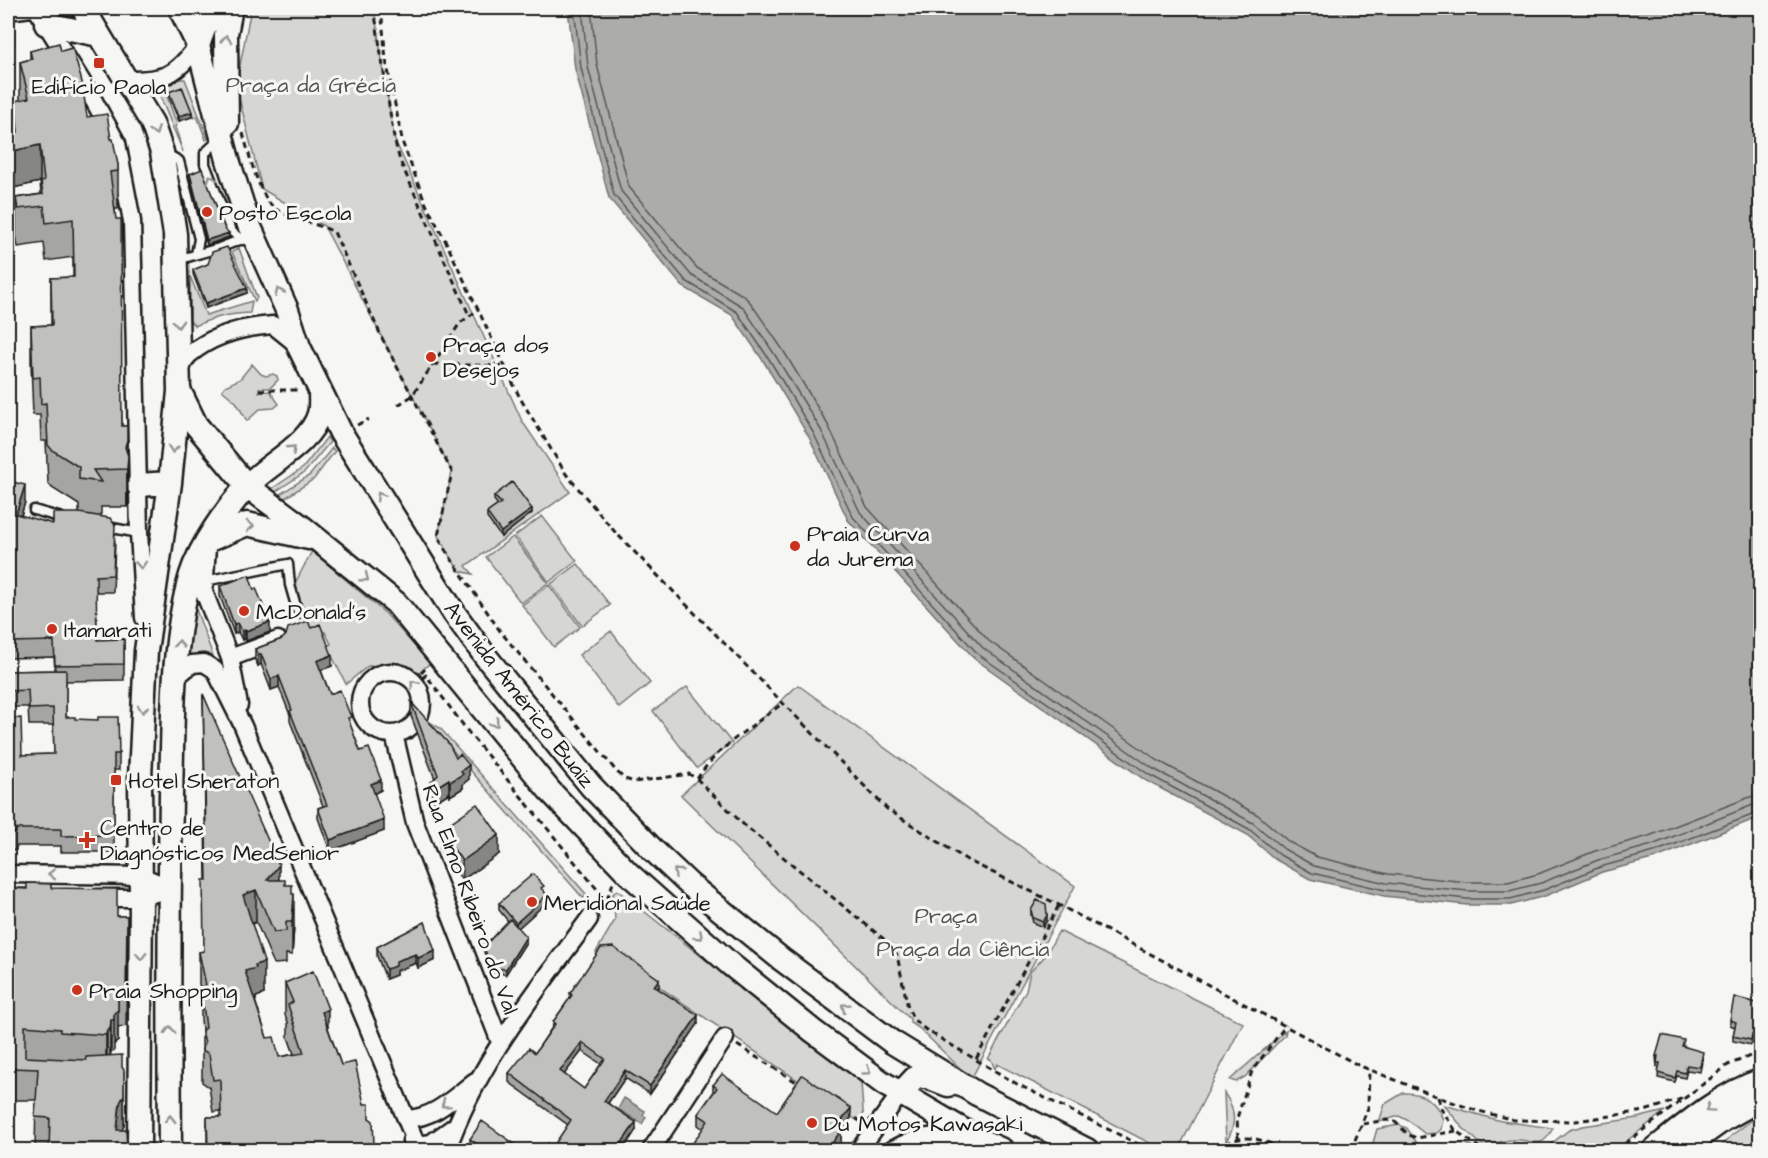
<svg xmlns="http://www.w3.org/2000/svg" width="1768" height="1158" font-family="'Architects Daughter',sans-serif">
	<style>
		.green { fill: #d6d6d2; stroke: #797977; stroke-width: 1.5 }
		.water { fill: #acaca9; stroke: #727271; stroke-width: 1.5 }
		.lines { fill: none; stroke-linecap: round; stroke-linejoin: round }
		.shore { stroke: #565654; stroke-width: 1.5 }
		.lane-casing { stroke: #1c1c1c; stroke-width: 13 }
		.street-casing { stroke: #1c1c1c; stroke-width: 21 }
		.secondary-casing { stroke: #1c1c1c; stroke-width: 27 }
		.path { stroke: #1c1c1c; stroke-width: 3; stroke-dasharray: 6 4.5; stroke-linecap: butt }
		.lane { stroke: #f6f6f2; stroke-width: 8 }
		.street { stroke: #f6f6f2; stroke-width: 16 }
		.secondary { stroke: #f6f6f2; stroke-width: 22 }
		.wall { fill: #a5a5a3; stroke: #1c1c1c; stroke-width: 1.5; fill-rule: evenodd }
		.shaded-wall { fill: #868684; stroke: #1c1c1c; stroke-width: 1.5 }
		.building { fill: #c0c0bd; stroke: #1c1c1c; stroke-width: 1.5; fill-rule: evenodd }
		.oneway { stroke: #949492 }
		.poi-dot { fill: #c8321e; stroke: #f6f6f2; stroke-width: 2 }
		.labels { text-anchor: middle; stroke-width: 6; stroke-linejoin: round; paint-order: stroke }
		.park-label { font-size: 22px; fill: #545453; stroke: #f6f6f2 }
		.poi-label { font-size: 22px; fill: #1c1c1c; stroke: #f6f6f2; text-anchor: start }
		.street-label { font-size: 22px; fill: #1c1c1c; stroke: #f6f6f2 }
	</style>
	<rect width="100%" height="100%" fill="#f6f6f2"/>
	<filter id="ink" filterUnits="userSpaceOnUse"><feTurbulence type="fractalNoise" baseFrequency=".0167" numOctaves="2"/><feDisplacementMap in="SourceGraphic" scale="12" xChannelSelector="R" yChannelSelector="G"/><feConvolveMatrix kernelMatrix="1 2 1 2 8 2 1 2 1" color-interpolation-filters="sRGB"/></filter>
	<g filter="url(#ink)">
		<path class="green" d="M251,8h123l20,130 128,283 48,71 -104,74 7,8 -14,-3 -21,-35 14,-64 -128,-246 -62,-37 -26,-103z
			M179,79h6l23,60 -2,1 -9,-24 -3,2 -11,-30 -17,5 11,32 -2,1 8,26 -26,-63 2,-4 12,-1z
			M239,248l18,50 -2,3 -23,-49z
			M190,276l16,39 46,-14 -2,12c-21,1 -36,4 -55,13l-5,-5z
			M252,364l9,10 5,2 7,-2 4,2 1,4 -8,8h-11v4l11,-1 9,13 -5,4 -14,1 -13,12 -11,-19 -14,-12 3,-4 15,-7z
			M327,437l3,5 -25,30 -33,22 -5,-2 36,-24z
			M332,448l3,3 -21,28 -35,23 -2,-6 33,-21z
			M542,516l35,45 -28,21 -34,-46z
			M513,537l35,46 -27,20 -35,-46z
			M312,551l74,63 44,49 -15,14 -14,-9 -33,-2 -22,18 -19,-38 4,-2 -6,-12 -10,4 -8,-8 -14,-41z
			M578,564l32,41 -28,21 -31,-42z
			M549,585l31,42 -26,20 -32,-42z
			M190,593l27,74 -41,4z
			M611,631l39,52 -31,25 -40,-53z
			M798,685l277,201 -104,193 -52,-51 -9,-5v-4l-229,-224z
			M687,687l45,56 -35,25 -44,-57z
			M426,720l14,8 146,166 -2,5z
			M617,890l244,192 3,43 -255,-172 -13,-1 19,-32 -2,-26z
			M1059,931l184,92 -65,127h-15l-166,-86 -2,5 -4,-9 -3,-1 38,-69 4,-18 15,-16z
			M1286,1030l-1,5 -40,42 -9,5 -6,-2z
			M1224,1093c12,16 13,32 2,49z
			M1403,1093c19,-1 34,8 40,27l-2,9 -4,4 -12,1 -16,-13 -10,-5 -20,6 6,-18z
			M1444,1105l57,16 52,7c-13,26 -21,9 -41,12 -10,1 -19,4 -30,5l-19,-17z
			M1665,1111l-50,39h-72l26,-20 14,-4 54,-8z
			M1760,1114v36h-42l14,-15z
			M1399,1125l8,3 13,20 -2,2h-47l6,-21z
			M1465,1143l16,7h-33l-5,-4z"/>
		<path class="water" d="M568,8h1192v809l-104,41 -54,14 -57,24 -34,9h-44l-83,-9 -74,-17 -34,-19 -30,-26 -101,-54 -170,-121 -127,-139 -39,-83 -45,-75 -32,-47 -50,-29 -73,-88 -34,-129z
			M624,1098l21,13 -2,4 3,2 -4,7 -24,-15z"/>
		<g class="lines">
			<path class="shore" d="M574,8l7,60 33,127 72,86 51,31 32,47 45,75 39,83 125,137 170,120 101,55 31,26 32,18 73,17 82,9h43l34,-9 56,-23 54,-15 106,-40
				M582,8l6,59 33,124 70,84 52,32 32,48 46,75 39,82 123,136 169,120 101,55 31,26 30,17 72,17 82,8h41l32,-8 57,-23 54,-15 101,-40 7,-1
				M591,8l6,57 32,122 68,81 47,28 6,6 33,48 45,75 39,82 122,134 168,119 101,55 31,27 28,15 71,17 80,8h40l30,-8 57,-23 54,-15 101,-39 10,-2"/>
			<g class="lane-casing">
				<path id="lane" d="M219,140l-14,13v11l26,67 11,9
					M166,157h6l7,4 20,78 -3,15
					M177,260l42,-12 26,-10
					M34,510l28,8
					M107,527l32,6
					M205,581l83,-17 2,21 8,28"/>
			</g>
			<g class="street-casing">
				<path id="street" d="M36,8l58,93 23,42 15,78 7,312 5,85
					M8,11l23,-3
					M127,80c38,0 48,-4 71,-35
					M180,370c3,-5 5,-12 10,-16 23,-19 54,-27 83,-29l26,21
					M207,547l-3,45 26,66 9,47
					M230,658l48,-18
					M360 703a31 31 0 1 1 62 0a31 31 0 1 1-62 0Z
					M176,677l16,-13 12,-1 11,7 28,56 176,424
					M394,734l21,89 85,219
					M8,874l133,2 29,12
					M97,898h44l29,-10
					M406,1119c29,-1 47,-21 69,-38
					M411,1141l7,4 13,-2 24,-17
					M447,1150c30,-87 89,-158 142,-231
					M651,1150l74,-112
					M859,1150l42,-57
					M891,1150c34,-17 46,-15 83,-11"/>
			</g>
			<g class="secondary-casing">
				<path id="secondary" d="M48,8l-2,16 53,11
					M83,8l69,115 10,29 13,82 4,157 -9,92 -24,168 -6,127 1,120 -2,252
					M180,8l18,37 30,115 21,65 38,85 12,37 42,86 113,180 32,44 105,129 63,65 36,34 91,74 111,83 85,52 110,56
					M198,45l14,-37
					M227,123l-1,-89 5,-26
					M180,392l16,33 51,61 55,41 94,76 153,187 80,84 101,90 83,67 70,52 95,56 24,11
					M138,485l32,-2
					M209,540l38,-16 62,14
					M901,1093l14,-15 10,-2 23,9
					M170,1150c-1,-118 -1,-236 1,-354 2,-69 0,-155 20,-221 9,-29 35,-65 55,-88 20,-22 65,-43 73,-73 2,-7 1,-16 1,-23
					M1654,1150c32,-26 67,-56 106,-69
					M1681,1150l42,-30 37,-21"/>
			</g>
			<path class="path" d="M374,8l20,130 6,23 69,154
				M381,8l5,52 17,84 23,60 19,36 75,158 46,76 49,58 272,277 80,51 92,45 299,160 80,32 37,13 39,10 62,1 69,-10 42,-14
				M243,133c6,21 15,59 30,74 11,10 46,17 61,25l48,106 70,134 -14,64 6,12 56,83 117,141 8,7 9,3 55,-8 8,5 47,46 147,120 6,10 11,53 6,12 12,10 91,54 133,66
				M433,364l71,2
				M259,390h41
				M398,405l14,-9 48,-73 18,-13
				M357,425l12,-6
				M414,681l11,-12
				M421,718c7,-14 6,-24 -1,-38l6,-5 43,58 137,167 -8,9
				M697,779c20,-32 56,-53 86,-76
				M607,899l6,-16
				M737,1045l61,38
				M976,1059l83,-154
				M1438,1097l3,12 15,22 27,19
				M847,1113l15,9
				M1363,1124l23,-4 8,1 15,14 8,3 39,-7
				M1238,1138l-1,-20 15,-47 34,-46
				M1217,1150c29,-21 41,-10 71,0
				M1351,1150l17,-42 1,-39
				M1617,1150l111,-85 32,-13"/>
			<use href="#lane" class="lane"/>
			<use href="#street" class="street"/>
			<use href="#secondary" class="secondary"/>
		</g>
		<path class="wall" d="M30,51h31l26,66 24,22 7,26v44h-3l7,217h5v81h-26v9l14,26 -2,50h-17l1,48 27,-1v41l-58,1v36l9,2 44,35v16h-5v82h-53v-6h-45v4h-8v-131l14,36 32,-1 -1,-29h-24l-1,-18h-20v-36l47,-1 -1,-13 -46,1v-158l17,2 -4,14 32,8 26,-11v-8l-27,-17 -4,-5 -2,-42h-5l-1,-26h-7l-2,-51v-38l20,-1v-47l22,-1v-20l-27,4 -2,-18 -26,4 -2,-12v-37l25,-4 -1,-12 -32,7v-55l7,-1v-32l5,-1v-38l10,-3z
			M169,92l23,25 -13,4 -10,-24z
			M190,174l35,55 4,8 -22,8 -17,-66z
			M208,264l39,29 -41,15 -13,-34v-4z
			M494,496l38,17 -31,24 -14,-19v-5l11,-8 -4,-5z
			M220,586l50,46 -24,9 -1,-2 -3,1 -4,-8 -4,2 -14,-38z
			M311,628l21,38 -11,4 9,24 21,33 9,24 21,39 -7,3 10,38 -54,20 -12,-33v-10l5,-2 -33,-85v-6l-11,-28 -8,3 -10,-26 -3,2 -3,-6v-11z
			M203,694l76,186 6,5 9,41 -2,29 -6,-1v9l-12,1 -18,-42 -4,2 12,70 -8,3v3h-1l12,38 12,19 15,-3 -6,-17v-15l-3,-7v-32l43,45 13,37 23,39 5,14 5,32h-167v-33h13v-6l-7,1 -4,-25 -7,-5v-52l-1,-11v-27l-2,-8v-32l5,-1 2,-71z
			M411,702l45,56 13,21 -6,5v4l-13,8 -1,-3 -16,10 -4,-4v-15l6,-5 -24,-63z
			M440,830l59,24 -37,26 -22,-31z
			M8,888h43l66,28h10l-1,110 -8,2v13l-4,3v7h-3l-1,5 12,12 2,33v25l-75,23 -14,-1 1,-48h-24z
			M544,891l3,11 -29,26 8,14 -20,32 -15,-1 -8,-24v-5l5,-2 20,-21 -9,-11v-7z
			M1031,910l16,10 -4,7 -10,-4 -2,-8z
			M425,922l10,38 -17,8 -2,-5 -20,8v4l-10,4 -9,-23v-9z
			M659,987l-1,2 40,35 -48,70 -25,-16 -17,25 28,27 -83,17 15,-22 -59,-43v-9l26,-20 18,-27v-4l17,-24v-5zM582,1051l19,13 -17,25 -20,-15z
			M1761,1004l-1,36 -8,-2 -1,7 -18,-4v-5l2,-9 -5,-2v-5z
			M1684,1046l19,11 -3,15 -13,-2 -2,8 -8,-2 -2,6 -17,-4 1,-10 -2,-1 -1,-11z
			M713,1085l64,27 74,6 -10,14v10l-138,-13 -5,-4v-11l15,-21z
			M470,1139l53,11h-49l-4,-3z"/>
		<path class="shaded-wall" d="M8,8h6v38l-4,2v5l-2,1z
			M192,112v5l-13,4v-5z
			M40,145v37l-32,7v-37z
			M229,233v4l-22,8v-5z
			M247,288v5l-41,15v-5z
			M127,440l1,53 -1,14v-38l-2,-22z
			M10,464v19l-2,3v-19z
			M25,485v17l-9,29v-17z
			M532,509v4l-31,24v-5z
			M270,622v10l-24,9v-10z
			M238,623v9l-4,2v-10z
			M245,630v9l-3,1v-9z
			M261,654v10l-3,2v-11z
			M332,655v11l-15,5v-10z
			M279,676v11l-8,3v-11z
			M469,765v14l-6,5v4l-13,8v-14l11,-11z
			M449,779v14l-16,10v-14z
			M381,780v10l-10,5v-11z
			M384,820v11l-54,20v-11z
			M499,835v19l-37,26v-19z
			M279,865v32l-12,-17z
			M256,890v32l-13,5v-32z
			M294,894v32l-2,29v-33z
			M547,895v7l-31,28v-7z
			M1047,915v5l-4,7v-5z
			M526,937v5l-20,32v-5z
			M435,951v9l-17,8v-10z
			M416,954v9l-20,8v4l-10,4v-10l10,-8z
			M264,962v32l-8,3v3l-11,4v-33l10,-6z
			M659,979v8l-5,7v-8z
			M118,996v45l-4,3v-31z
			M328,1009v33l-6,-30z
			M698,1015v9l-48,70v-8z
			M111,1020v31l-1,9v-31z
			M107,1030v31l-1,5v-31z
			M582,1042v9l-22,29v-9z
			M124,1070v56l-4,8 -3,-4z
			M625,1070v8l-21,31v-8z
			M851,1108v10l-10,14v10l-6,8h-8l12,-26z
			M636,1122v8l-13,20h-6z
			M374,1145v5h-4v-2z"/>
		<path class="building" d="M59,43l2,8 11,-3 1,2 9,32 5,35 20,-3 4,25h2l5,26v6l-8,1 6,47h5l1,207h5v14l-2,7 3,9 -1,13 -34,1 8,12 -22,-3v-12l-27,-17 -4,-5 -2,-42 -5,1 -1,-27 -7,1 -2,-52 21,-1 -1,-47 23,-1 -1,-58 -27,4 -2,-17 -26,3 -2,-11 27,-4 -2,-12 3,-1 -4,-36 -32,7v-18l10,-2 -3,-31 14,-3 -9,-36 12,-3 -2,-8z
			M182,87l10,25 -13,4 -10,-24z
			M202,169l23,60 4,4 -22,7 -17,-66z
			M227,247l20,41 -41,15 -13,-33 15,-6 4,-12z
			M8,457l2,7 -2,3z
			M13,482l12,3 -9,29 37,10v-11h26l31,5 5,7 -2,50 -17,1 1,64 27,-1v25l-69,1 -1,-24 -46,1v-142z
			M512,482l20,27 -31,23 -14,-19 14,-10 -7,-7z
			M249,575l5,15 2,-2 14,34 -24,9 -1,-1 -3,1 -4,-8 -4,1 -14,-38z
			M308,621l3,7 9,-4 12,31 -15,6 13,33 10,-4 11,27 -3,1 12,33 9,-3 12,32 -10,4 13,36 -54,20 -12,-32 9,-3 -37,-94 2,-1 -13,-34 -8,3 -10,-25 -3,1 -3,-6 27,-10 4,-4 2,-7z
			M66,670v47h9v2l23,1v-3h20l1,37h-5v81l-53,1v-7h-45v4h-8v-114l13,-1 1,37 32,-1 -1,-46 -24,1 -1,-19 -20,1v-20z
			M203,694l76,171 -12,15h18v5h7v9h2l-2,28h-6v9l-12,1 -18,-42 -13,5 21,67 -9,3 1,3 -11,3 22,67 7,-1 5,20 25,-4 -16,-48 5,-3 -8,-19 28,-12 15,38 -6,3 19,53 14,-3 9,42h5v14l4,3 1,24 -4,3v2h-162l-1,-33h14l-1,-38 -7,1 -4,-26 -7,-4 3,-7 -3,-13 4,-2 -5,-41 5,-2 -7,-33 5,-1 -1,-71h4z
			M411,702l38,42 7,14 4,-4 9,11 -8,6 2,3 -13,8 -1,-3 -16,10 -4,-5 9,-9z
			M477,804l22,31 -37,26 -22,-31z
			M533,874l11,12 -3,2 6,7 -31,28 -17,-20z
			M27,883l24,1v4l66,1v27h10l-1,79 -8,1v14l-4,3v7h-3l-1,9 -3,1 -1,5 -46,-3v-3l-35,-3v31l61,3v-3l36,-2v12l2,3v25l-4,8 -3,27h9l1,20h-78l1,-32 -15,-1 3,-48 -26,-1 -1,82h-3v-262l19,1z
			M1037,900l9,4 1,11 -4,7 -10,-4 -2,-8z
			M510,919l16,18 -20,32 -15,-1 -8,-24 5,-2z
			M425,922l10,29 -17,7 -2,-4 -20,7v5l-10,3 -9,-22z
			M613,947l46,32 -5,7 44,29 -48,71 -25,-16 -21,31 32,21 -19,28h-75l6,-7 5,4 18,-27 -62,-47 20,-25 6,5 20,-29 -2,-2 19,-27 -2,-2 31,-45zM582,1042l23,17 -21,30 -24,-18z
			M1734,997l27,7 -1,31 -8,-1 -1,6 -18,-4 3,-14 -6,-2z
			M1662,1035l22,5 -2,6 21,6 -3,15 -13,-2 -2,8 -8,-2 -2,7 -17,-5 2,-10h-3l1,-7h-2z
			M722,1074l55,38 25,-37 49,33 -12,16 2,7 -14,19h-139l20,-29 -10,-7 19,-26 -4,-3z
			M482,1121l41,29h-37l-16,-11z"/>
		<defs><path id="oneway-chevron" d="M-2-3.5L2.5 0L-2 3.5" fill="none" stroke-width="1.6" stroke-linecap="round" stroke-linejoin="round" transform="scale(1.5)"/></defs>
		<g class="oneway">
			<use href="#oneway-chevron" transform="translate(226 39) rotate(-88)"/>
			<use href="#oneway-chevron" transform="translate(155 131) rotate(70)"/>
			<use href="#oneway-chevron" transform="translate(211 179) rotate(-111)"/>
			<use href="#oneway-chevron" transform="translate(279 292) rotate(-114)"/>
			<use href="#oneway-chevron" transform="translate(178 324) rotate(88)"/>
			<use href="#oneway-chevron" transform="translate(173 449) rotate(96)"/>
			<use href="#oneway-chevron" transform="translate(292 449) rotate(-43)"/>
			<use href="#oneway-chevron" transform="translate(380 496) rotate(-122)"/>
			<use href="#oneway-chevron" transform="translate(250 526) rotate(-2)"/>
			<use href="#oneway-chevron" transform="translate(141 565) rotate(86)"/>
			<use href="#oneway-chevron" transform="translate(365 578) rotate(39)"/>
			<use href="#oneway-chevron" transform="translate(179 644) rotate(-84)"/>
			<use href="#oneway-chevron" transform="translate(414 684) rotate(-130)"/>
			<use href="#oneway-chevron" transform="translate(143 709) rotate(93)"/>
			<use href="#oneway-chevron" transform="translate(495 723) rotate(51)"/>
			<use href="#oneway-chevron" transform="translate(677 872) rotate(-137)"/>
			<use href="#oneway-chevron" transform="translate(52 874) rotate(-179)"/>
			<use href="#oneway-chevron" transform="translate(699 936) rotate(42)"/>
			<use href="#oneway-chevron" transform="translate(141 956) rotate(91)"/>
			<use href="#oneway-chevron" transform="translate(845 1007) rotate(-143)"/>
			<use href="#oneway-chevron" transform="translate(170 1030) rotate(-90)"/>
			<use href="#oneway-chevron" transform="translate(867 1071) rotate(36)"/>
			<use href="#oneway-chevron" transform="translate(445 1104) rotate(143)"/>
			<use href="#oneway-chevron" transform="translate(1709 1109) rotate(146)"/>
			<use href="#oneway-chevron" transform="translate(170 1119) rotate(-90)"/>
		</g>
	</g>
	<g class="poi-dot">
		<rect x="93" y="57" width="12" height="12" rx="3"/>
		<circle cx="207" cy="212" r="6"/>
		<circle cx="431" cy="357" r="6"/>
		<circle cx="795" cy="546" r="6"/>
		<circle cx="244" cy="611" r="6"/>
		<circle cx="52" cy="629" r="6"/>
		<rect x="110" y="774" width="12" height="12" rx="3"/>
		<path d="M84 831h6v6h6v6h-6v6h-6v-6h-6v-6h6z"/>
		<circle cx="532" cy="902" r="6"/>
		<circle cx="77" cy="990" r="6"/>
		<circle cx="812" cy="1123" r="6"/>
	</g>
	<g class="labels">
		<g class="park-label">
			<text x="311" y="92">Praça da Grécia</text>
			<text x="946" y="923">Praça</text>
			<text x="963" y="956">Praça da Ciência</text>
		</g>
		<g class="poi-label">
			<text x="99" y="94" text-anchor="middle">Edifício Paola</text>
			<text x="219" y="220">Posto Escola</text>
			<text x="443" y="352">Praça dos<tspan x="443" dy="25">Desejos</tspan></text>
			<text x="807" y="541">Praia Curva<tspan x="807" dy="25">da Jurema</tspan></text>
			<text x="256" y="619">McDonald's</text>
			<text x="64" y="637">Itamarati</text>
			<text x="128" y="788">Hotel Sheraton</text>
			<text x="100" y="835">Centro de<tspan x="100" dy="25">Diagnósticos MedSenior</tspan></text>
			<text x="544" y="910">Meridional Saúde</text>
			<text x="89" y="998">Praia Shopping</text>
			<text x="824" y="1131">Du Motos Kawasaki</text>
		</g>
		<g class="street-label">
			<text transform="translate(520 694) rotate(52)" y="8">Avenida Américo Buaiz</text>
			<text transform="translate(471 899) rotate(70)" y="8">Rua Elmo Ribeiro do Val</text>
		</g>
	</g>
	<rect width="1768" height="1158" fill="none" stroke="#f6f6f2" stroke-width="30"/>
	<rect x="15" y="15" width="1738" height="1128" fill="none" stroke="#1c1c1c" stroke-width="2" filter="url(#ink)"/>
</svg>
